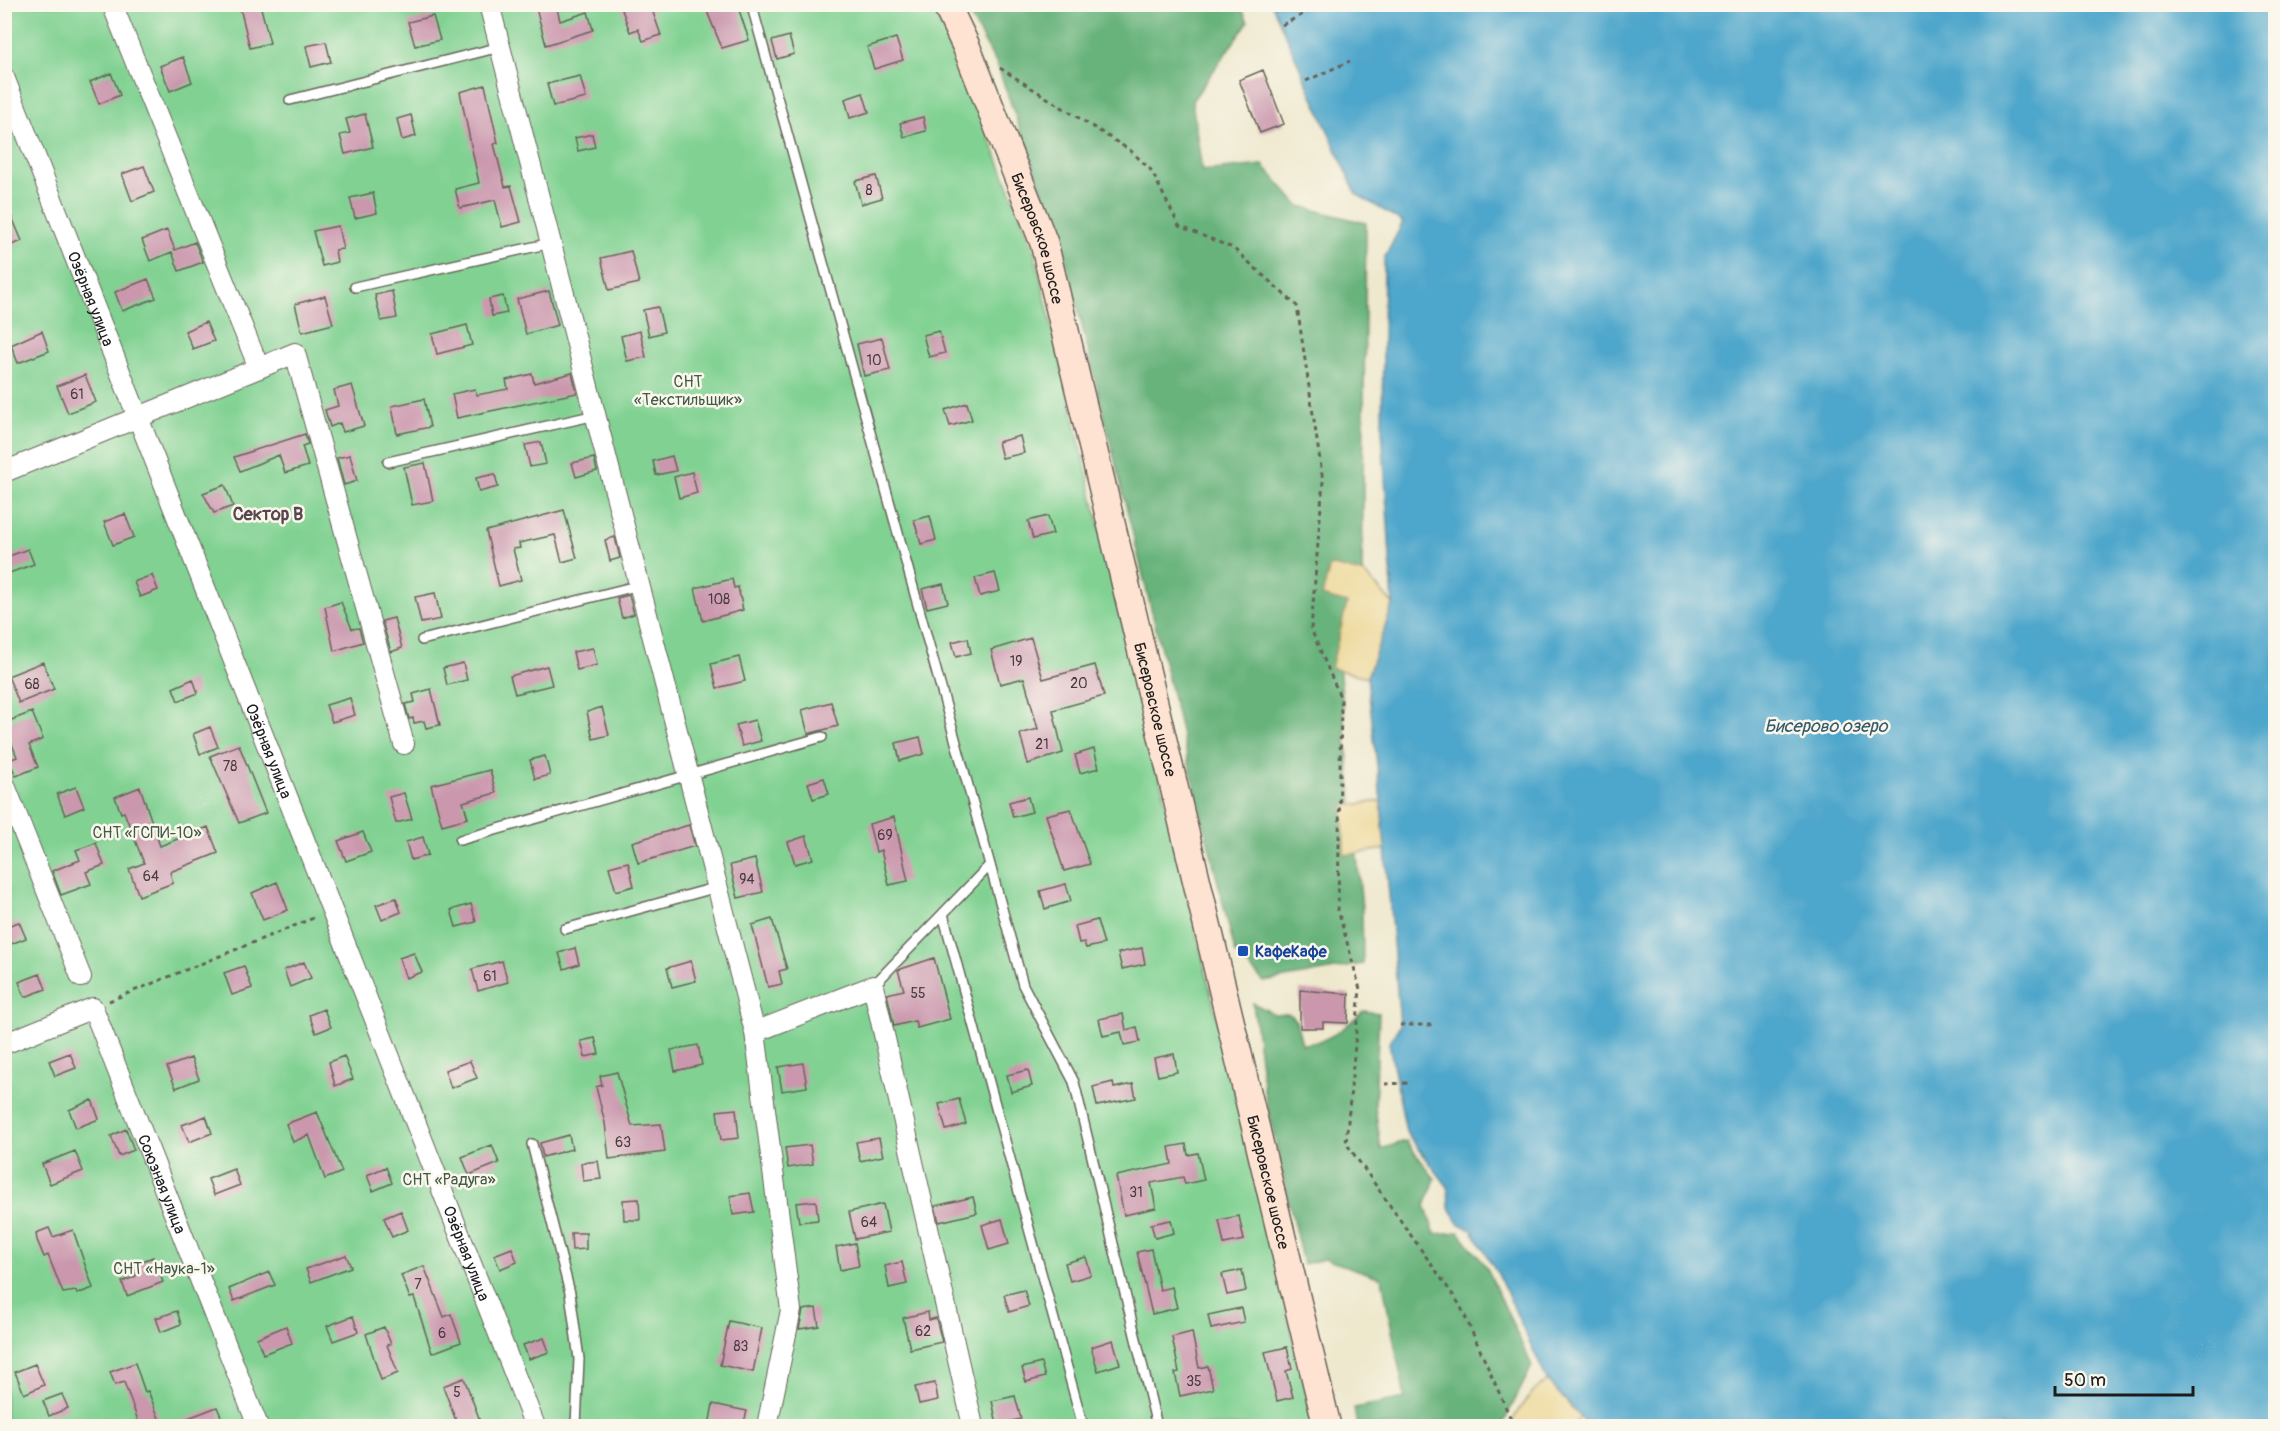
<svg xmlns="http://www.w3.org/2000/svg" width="2280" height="1431" font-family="Pangolin,sans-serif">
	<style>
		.green { fill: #80d192; stroke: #4e7657; stroke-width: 1.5 }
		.forest { fill: #68b37c; stroke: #42684c; stroke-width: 1.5 }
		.sand { fill: #eeda9e; stroke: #857b5d; stroke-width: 1.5 }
		.water { fill: #4da6cb; stroke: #346174; stroke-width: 1.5 }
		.building { fill: #ca97ad }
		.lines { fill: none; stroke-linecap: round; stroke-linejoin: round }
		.service-casing { stroke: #66635a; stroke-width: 12 }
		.minor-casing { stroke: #66635a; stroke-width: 22 }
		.secondary-casing { stroke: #66635a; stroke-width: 30 }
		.path { stroke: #66635a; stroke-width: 3; stroke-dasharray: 4.5 4.5; stroke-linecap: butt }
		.service { stroke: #fff; stroke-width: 9 }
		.minor { stroke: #fff; stroke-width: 20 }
		.secondary { stroke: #fee3d2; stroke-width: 27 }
		.transit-dot { fill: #1a4fb4; stroke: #fbf7ec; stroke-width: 2 }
		.labels { text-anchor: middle; stroke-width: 5; stroke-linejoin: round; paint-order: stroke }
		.number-label { font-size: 14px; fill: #483b40 }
		.street-label { font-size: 16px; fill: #1c1c1c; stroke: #fbf7ec }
		.park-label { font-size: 16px; fill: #3f5b45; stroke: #fbf7ec }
		.transit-label { font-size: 16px; font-weight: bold; fill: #164399; stroke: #fbf7ec; text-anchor: start }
		.neighbourhood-label { font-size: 18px; font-weight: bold; fill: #59474f; stroke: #fbf7ec }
		.water-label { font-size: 18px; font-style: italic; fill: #325a6b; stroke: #fbf7ec }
	</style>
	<rect width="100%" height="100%" fill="#fbf7ec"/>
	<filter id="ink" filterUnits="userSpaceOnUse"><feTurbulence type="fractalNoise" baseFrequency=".0167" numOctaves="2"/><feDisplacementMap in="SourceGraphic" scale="12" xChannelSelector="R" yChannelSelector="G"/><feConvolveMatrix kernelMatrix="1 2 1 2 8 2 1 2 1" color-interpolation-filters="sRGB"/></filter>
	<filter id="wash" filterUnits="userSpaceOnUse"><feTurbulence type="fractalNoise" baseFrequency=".008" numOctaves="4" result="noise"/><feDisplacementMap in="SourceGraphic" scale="24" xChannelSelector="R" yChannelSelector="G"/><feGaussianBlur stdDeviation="1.35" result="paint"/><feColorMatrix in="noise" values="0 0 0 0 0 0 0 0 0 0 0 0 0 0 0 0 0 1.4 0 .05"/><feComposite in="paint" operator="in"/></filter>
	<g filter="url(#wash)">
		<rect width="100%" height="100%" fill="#eee8cd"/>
		<path class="green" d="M5,5h928l22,47 78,195 281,1179h-1309z"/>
		<path class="forest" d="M964,5h276l8,17 -56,79 10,70 61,-6 36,41 67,17 -4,361 -25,60 25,265 1,55 -99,18 -29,-30 -172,-704 -66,-183z
			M1253,1003l21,11h15l7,7 6,23c24,0 44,-16 61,-33l16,2 -4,93 6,43 25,-8 29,38 -10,27 10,28 24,-2 27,34 46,100 -30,60h-145l-3,-18 51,-10 -23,-120 -57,-19 -22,5 -39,-173z"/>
		<path class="sand" d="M1330,565l35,9 28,30 -26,73 -36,-9 16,-65 -25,-7z
			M1381,801l4,48 -41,6 -1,-49z
			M1547,1380l33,37 -6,9h-63c6,-18 21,-34 36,-46z"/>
		<path class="water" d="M1272,5h1003v1421h-686l-42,-46 -49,-106 -26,-44 -13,-6 -10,-16 -1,-21 -42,-55 -17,-89 11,-18 -19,-224 -14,-124 26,-73 -11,-175 2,-170 19,-37 -47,-28z"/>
		<g id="blocks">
			<path class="building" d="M239,4h21l10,39 -20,5z
				M535,4h21l4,17 28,-9 5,18 -47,15z
				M620,4h30l11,31 -18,6 -5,-12 -8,3z
				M704,4h33l12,36 -27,8z
				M433,16l7,24 -25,6 -7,-24z
				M789,36l5,18 -17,5 -5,-18z
				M896,38l7,22 -29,9 -7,-22z
				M326,42l5,20 -20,5 -5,-21z
				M183,57l9,25 -22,9 -10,-25z
				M1263,70l21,54 -24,9 -21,-53z
				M111,73l9,22 -21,9 -9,-22z
				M580,76l6,22 -33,8 -6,-22z
				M485,85l13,58 -4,1 11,43 6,-1 10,36 -19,5 -7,-27 -35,8 -5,-19 24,-6 -19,-91z
				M863,93l6,19 -19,6 -5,-19z
				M365,114l8,33 -28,7 -5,-19 10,-2 -4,-14z
				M411,115l5,21 -14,4 -5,-21z
				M923,117l3,14 -22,6 -4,-14z
				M592,134l3,13 -17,4 -3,-13z
				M144,166l10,26 -22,9 -10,-27z
				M876,176l6,22 -21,6 -6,-23z
				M373,193l4,20 -22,5 -5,-20z
				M4,198l18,43 -18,7z
				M338,226l5,23 -8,1 2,12 -15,4 -9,-35z
				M167,230l8,20 20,-8 8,20 -24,9 -7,-19 -22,9 -8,-21z
				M631,251l8,32 -30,7 -8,-32z
				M148,279l8,19 -34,13 -7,-19z
				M392,291l5,27 -16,3 -6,-26z
				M549,291l9,34 -32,9 -9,-35z
				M325,296l8,28 -31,8 -7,-28z
				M503,296l4,17 -15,3 -3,-17z
				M658,307l6,25 -15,4 -6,-26z
				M206,322l8,19 -21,8 -8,-18z
				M467,325l5,20 -35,9 -5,-20z
				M42,331l7,20 -31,12 -7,-18z
				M640,331l6,26 -19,4 -6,-25z
				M939,331l6,22 -16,4 -6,-22z
				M882,338l8,32 -26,6 -7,-32z
				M572,373l5,20 -120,25 -5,-24 23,-5 2,6 31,-6 -2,-9 26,-6 2,9z
				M85,375l11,27 -28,11 -11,-27z
				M352,385l12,41 -21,6 -3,-9 -10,4 -5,-17 13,-4 -4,-16z
				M424,399l6,28 -33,7 -5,-28z
				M967,403l5,17 -22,6 -5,-16z
				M305,434l3,10 -6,2 6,20 -23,7 -6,-18 -39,16 -6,-14z
				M1020,436l4,17 -22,5 -4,-16z
				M541,442l5,22 -16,3 -5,-22z
				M350,455l7,26 -13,4 -7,-27z
				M672,456l4,15 -20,4 -3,-14z
				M594,458l3,13 -21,6 -4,-14z
				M425,463l8,38 -21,4 -8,-38z
				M692,472l5,21 -18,5 -5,-21z
				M495,474l3,13 -19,5 -3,-14z
				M225,485l8,21 -19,7 -11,-20z
				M564,510l13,48 -15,4 -7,-27 -36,8 1,5 -7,1 8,31 -22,6 -13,-55z
				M125,514l9,23 -21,8 -9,-23z
				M930,516l6,24 -15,4 -7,-24z
				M1048,516l5,18 -20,5 -5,-18z
				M615,537l5,21 -10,3 -5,-21z
				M28,549l6,15 -30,11v-17z
				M995,573l5,18 -20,5 -5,-18z
				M152,575l6,15 -18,7 -6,-15z
				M732,579l2,9 4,-1 5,23 -40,11 -8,-33z
				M943,584l5,19 -21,5 -5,-19z
				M435,593l6,26 -20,4 -6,-26z
				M629,595l5,19 -12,4 -5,-20z
				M341,602l11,27 7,-1 4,14 -29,9 -9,-44z
				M394,618l8,30 -11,4 -9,-31z
				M968,638l3,15 -15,4 -4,-15z
				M1031,638l12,41 52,-14 9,31 -51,14 10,43 -35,11 -8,-30 18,-5 -14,-51 -24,6 -9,-34z
				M593,648l4,17 -20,5 -4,-18z
				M739,657l6,24 -28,7 -6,-24z
				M43,662l11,27 -35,14 -11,-27z
				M463,663l4,17 -20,5 -4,-17z
				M547,666l5,19 -37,9 -5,-18z
				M193,679l5,14 -20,8 -5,-13z
				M431,689l9,36 -14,3 -2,-7 -10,2 -1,-5 -4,1 -4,-15 10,-2 -2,-8z
				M350,698l5,17 -23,7 -6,-17z
				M831,702l7,24 -30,8 -6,-24z
				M602,707l7,28 -16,4 -6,-27z
				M32,712l11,27 -14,6 9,22 -22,9 -7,-16 8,-3 -13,-34z
				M755,720l6,21 -19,5 -6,-21z
				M210,727l8,20 -18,7 -7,-20z
				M920,737l4,17 -24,7 -4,-18z
				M239,745l27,68 -27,10 -29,-67z
				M1094,749l5,19 -19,5 -5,-18z
				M545,756l5,19 -15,4 -5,-19z
				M490,770l6,23 -33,9 5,16 -26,7 -11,-40z
				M824,778l5,16 -16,5 -5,-16z
				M76,787l8,20 -19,8 -8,-21z
				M140,787l20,59 48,-19 10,26 -48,19 3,11 -34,13 -10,-27 15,-6 -20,-51 -3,1 -6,-16z
				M404,793l8,26 -16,4 -7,-26z
				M1028,797l4,15 -19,5 -4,-15z
				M1071,809l19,55 -26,7 -18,-56z
				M894,817l14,64 -19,4 -8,-35 -5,2 -7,-28z
				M689,825l6,21 -57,17 -6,-21z
				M363,832l8,20 -25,9 -8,-20z
				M806,836l7,23 -18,5 -7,-22z
				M423,837l5,18 -17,5 -5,-18z
				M96,843l8,22 -18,7 5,12 -30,11 -9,-24 28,-11 -4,-10z
				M755,859l8,33 -25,6 -8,-33z
				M628,862l6,24 -18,5 -7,-24z
				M277,882l11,28 -25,10 -11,-27z
				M1066,884l5,17 -26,8 -5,-18z
				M396,898l5,14 -19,8 -6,-15z
				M471,904l5,18 -20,5 -5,-17z
				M772,919l15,50 -8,2 3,13 -14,3 -16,-62z
				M1097,920l7,24 -18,4 -2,-6 -5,1 -4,-17z
				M19,922l7,16 -22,9v-20z
				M575,948l4,16 -15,5 -5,-16z
				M1142,948l3,16 -23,5 -4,-16z
				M414,953l8,19 -16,6 -7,-20z
				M934,958l16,61 -33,9 -2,-7 -21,5 -7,-32 17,-4 -6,-20z
				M502,961l6,21 -30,9 -6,-22z
				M691,961l5,20 -24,6 -5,-19z
				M304,962l7,16 -21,9 -6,-17z
				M244,966l8,22 -20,7 -8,-22z
				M40,974l6,15 -21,8 -6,-15z
				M1300,990l49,4 -1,29 -25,-1v6h-23z
				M324,1009l7,18 -15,6 -7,-18z
				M1123,1014l3,16 11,-3 3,15 -16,3 -3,-13 -18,4 -4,-17z
				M595,1038l4,16 -14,3 -4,-16z
				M698,1045l4,20 -27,6 -4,-21z
				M70,1053l6,15 -21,8 -6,-15z
				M1174,1054l3,18 -19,4 -4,-18z
				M344,1056l9,23 -18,7 -6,-24z
				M191,1058l8,21 -23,9 -9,-21z
				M470,1061l7,17 -26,10 -6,-18z
				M803,1063l4,24 -25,4 -4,-24z
				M1028,1070l4,16 -21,6 -4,-17z
				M617,1072l15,54 29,-2 4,28 -56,7 -4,-36 -9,-36 6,-2 -2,-9z
				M1113,1082l1,6 19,-4 3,14 -39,8 -4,-19z
				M959,1099l7,25 -20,6 -7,-26z
				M92,1100l7,19 -23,9 -7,-18z
				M736,1109l3,29 -18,2 -4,-29z
				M317,1112l25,60 -17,7 -16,-44 -16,7 -7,-18z
				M206,1116l6,17 -23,9 -7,-17z
				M126,1129l8,21 -15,6 -8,-20z
				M569,1135l3,14 -29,8 -3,-14z
				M879,1138l4,18 -23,5 -4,-19z
				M1186,1144l2,11 10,-2 6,27 -19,4 -2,-7 -32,6 5,25 -32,7 -8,-39 56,-12 -3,-17z
				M492,1145l7,18 -30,12 -7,-18z
				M810,1145l3,19 -25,4 -3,-20z
				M75,1151l8,20 -33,13 -8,-20z
				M598,1161l3,18 -18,2 -2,-18z
				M386,1167l6,16 -19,8 -6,-16z
				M234,1169l6,16 -26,10 -6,-16z
				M750,1193l4,19 -21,3 -3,-19z
				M973,1197l4,16 -38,9 -4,-16z
				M639,1199l1,21h-16l-1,-20z
				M816,1201l2,19 -19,2 -3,-19z
				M883,1204l6,28 -34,7 -6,-27z
				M401,1211l7,19 -16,7 -8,-19z
				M1239,1216l5,24 -20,4 -5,-24z
				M1002,1219l7,25 -20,6 -7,-25z
				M1171,1220l3,13 -19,5 -4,-14z
				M49,1228l4,9 20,-7 20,58 -16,6 -1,-3 -13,2 -15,-38 -4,2 -7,-17 -1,-7z
				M571,1233h15v16l-14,1z
				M855,1243l4,23 -19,4 -4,-23z
				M512,1248l5,14 -17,7 -6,-14z
				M1151,1249l9,41 12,-3 5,21 -25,6 -15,-62z
				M346,1255l5,12 -40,15 -5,-13z
				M153,1257l10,25 -36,14 -5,-14 14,-6 -4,-11z
				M1086,1257l5,18 -21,6 -5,-18z
				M902,1262l5,22 -18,4 -4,-22z
				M424,1266l20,51 7,-3 10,28 -29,11 -18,-56 -4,1 -9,-23z
				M1242,1270l4,21 -19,4 -5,-21z
				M269,1272l6,13 -41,16 -5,-12z
				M1024,1290l5,16 -20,6 -5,-17z
				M816,1308l3,18 -20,3 4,-19z
				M1241,1308l3,14 -33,7 -3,-14z
				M177,1311l4,13 -20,8 -5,-14z
				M928,1312l1,8 7,-2 6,24 -32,7 -7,-31z
				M353,1316l5,16 -25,9 -6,-15z
				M729,1321l33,7 -9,44 -33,-7z
				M286,1326l6,17 -29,11 -6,-16z
				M384,1327l7,17 -4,1 11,28 -17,7 -15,-46z
				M1192,1332l7,36 9,-2 5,23 -33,7 -5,-23 4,-1 -7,-35z
				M544,1338l5,14 -20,7 -6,-14z
				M1113,1340l7,24 -22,7 -7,-24z
				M1287,1347l5,22 -6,2 7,26 -16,4 -12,-49z
				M135,1363l10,29 3,-1 14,35h-22l-16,-44 -9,3 -5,-13z
				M1041,1363l4,14 -19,5 -4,-14z
				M35,1364l9,21 -20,9 -9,-22z
				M464,1378l18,48h-24l-15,-40z
				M935,1383l3,17 -19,4 -4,-17z
				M62,1394l6,14 -19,8 -6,-15z
				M1015,1396l6,23 -24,5 -5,-23z
				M713,1404l34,7 -4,15h-34z
				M217,1407l8,19h-55v-1z"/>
		</g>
	</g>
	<g filter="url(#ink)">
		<use href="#blocks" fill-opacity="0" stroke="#66635a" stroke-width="1.5"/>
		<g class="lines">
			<g class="service-casing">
				<path id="service" d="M753,10l237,855 -117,121
					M290,100l210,-53
					M355,287l196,-44
					M388,462l208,-47
					M422,640l218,-55
					M460,840l362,-103
					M990,865l33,120 51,97 83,344
					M943,914l140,512
					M565,929l153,-42
					M532,1144l38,149 9,66 -3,67"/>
			</g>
			<g class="minor-casing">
				<g id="minor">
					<path d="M489,4l266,1028 36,278 -24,116"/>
					<path id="s1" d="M4,77l531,1349"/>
					<path d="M259,368l36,-15 109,391"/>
					<path d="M4,472l255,-104 -147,-364"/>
					<path d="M4,783l77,194"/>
					<path d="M755,1032l118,-46 100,440"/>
					<path id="s2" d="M4,1044l89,-36 165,418"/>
				</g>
			</g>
			<g class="secondary-casing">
				<g id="secondary">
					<path id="s3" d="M946,4l20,42 78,197 283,1183"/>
				</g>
			</g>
			<path class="path" d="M1282,25l41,-21
				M1000,68l131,83 20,19 28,56 54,22 64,58 26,175 -12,148 30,70 -3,211 22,79 -14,154 114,162 54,121
				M1306,81l44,-20
				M109,1001l207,-84
				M1400,1025h34
				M1385,1084l23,-1"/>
			<use href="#service" class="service"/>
			<use href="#minor" class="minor"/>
			<use href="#secondary" class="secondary"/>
		</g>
	</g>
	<rect class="transit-dot" x="1237" y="945" width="12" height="12" rx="3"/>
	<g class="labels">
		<g class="number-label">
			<text x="869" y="195">8</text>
			<text x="874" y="365">10</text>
			<text x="77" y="399">61</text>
			<text x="719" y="604">108</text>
			<text x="1016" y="666">19</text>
			<text x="1079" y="688">20</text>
			<text x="32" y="689">68</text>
			<text x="1042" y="749">21</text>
			<text x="230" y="771">78</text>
			<text x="885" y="840">69</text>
			<text x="151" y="881">64</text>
			<text x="747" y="884">94</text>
			<text x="490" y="981">61</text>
			<text x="918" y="998">55</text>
			<text x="623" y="1147">63</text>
			<text x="1136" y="1197">31</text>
			<text x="869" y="1227">64</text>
			<text x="418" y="1289">7</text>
			<text x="923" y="1336">62</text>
			<text x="442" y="1338">6</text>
			<text x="741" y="1351">83</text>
			<text x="1194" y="1386">35</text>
			<text x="457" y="1397">5</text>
		</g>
		<g class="street-label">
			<text dy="6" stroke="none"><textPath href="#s3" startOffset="252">Бисеровское шоссе</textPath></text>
			<text dy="6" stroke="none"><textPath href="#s1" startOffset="238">Озёрная улица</textPath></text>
			<text dy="6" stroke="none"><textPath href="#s3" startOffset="738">Бисеровское шоссе</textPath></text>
			<text dy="6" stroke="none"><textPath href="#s1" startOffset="724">Озёрная улица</textPath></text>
			<text dy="6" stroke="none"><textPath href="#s3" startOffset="1224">Бисеровское шоссе</textPath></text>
			<text dy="6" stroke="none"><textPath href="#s2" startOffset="285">Союзная улица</textPath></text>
			<text dy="6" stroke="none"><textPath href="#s1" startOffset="1264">Озёрная улица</textPath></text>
		</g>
		<g class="park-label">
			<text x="688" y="387">СНТ<tspan x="688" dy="18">«Текстильщик»</tspan></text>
			<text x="147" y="838">СНТ «ГСПИ-10»</text>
			<text x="449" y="1185">СНТ «Радуга»</text>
			<text x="164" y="1274">СНТ «Наука-1»</text>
		</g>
		<g class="transit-label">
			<text x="1255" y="957">КафеКафе</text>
		</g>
		<g class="neighbourhood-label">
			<text x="268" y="520">Сектор В</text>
		</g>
		<g class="water-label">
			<text x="1826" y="732">Бисерово озеро</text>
		</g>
	</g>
	<rect width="2280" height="1431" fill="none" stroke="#fbf7ec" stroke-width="24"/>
	<path d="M2055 1386v9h138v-9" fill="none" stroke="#1c1c1c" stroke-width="3"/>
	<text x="2064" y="1386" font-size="18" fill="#1c1c1c" stroke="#fbf7ec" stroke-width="4.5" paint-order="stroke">50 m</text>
</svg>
